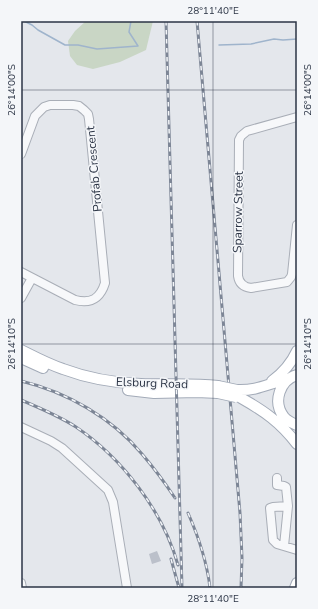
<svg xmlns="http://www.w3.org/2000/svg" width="318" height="609" font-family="'Nunito Sans',sans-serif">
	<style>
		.green { fill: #c9d6c5 }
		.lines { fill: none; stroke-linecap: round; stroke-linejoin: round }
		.stream { stroke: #9fb4cc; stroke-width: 1.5 }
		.building { fill: #bbc0ca }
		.minor-casing { stroke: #a9aeb7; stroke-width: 10 }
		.major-casing { stroke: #a3abb8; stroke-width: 12 }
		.minor { stroke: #f7f8fa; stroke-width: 8 }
		.major { stroke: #fff; stroke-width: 10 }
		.rail-casing { stroke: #7d8696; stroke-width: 3 }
		.rail { stroke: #f4f6f9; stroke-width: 1.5; stroke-dasharray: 4.5; stroke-linecap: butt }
		.major-bridge-casing { stroke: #a3abb8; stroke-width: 12; stroke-linecap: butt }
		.major-bridge { stroke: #fff; stroke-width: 10 }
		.ticks { fill: none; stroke: #2b3445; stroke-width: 1; stroke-opacity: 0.45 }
		.labels { text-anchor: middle; stroke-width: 3; stroke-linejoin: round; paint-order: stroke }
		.street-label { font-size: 12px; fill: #2b3445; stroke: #f4f6f9 }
		.neatline { fill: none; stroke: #2b3445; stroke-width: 1.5 }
		.ticks-label { font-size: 10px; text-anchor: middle; fill: #2b3445 }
	</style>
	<rect width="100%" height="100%" fill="#e4e7ec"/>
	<path class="green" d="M86,21h67l-7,29 -26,12 -27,7 -16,-4 -7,-9 -2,-15 7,-10z"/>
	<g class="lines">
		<path class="stream" d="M24,21l8,4 6,5 27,15h13l19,4 41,-3 -9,-14 2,-11
			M219,45l32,-1 23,-5 9,1 14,-1"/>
	</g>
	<path class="building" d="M157,551l4,10 -9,3 -3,-10z"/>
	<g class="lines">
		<g class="minor-casing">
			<path id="minor" d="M297,117l-50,14 -6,5 -2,4 -1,136c1,7 5,11 13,12l36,-6 4,-5 1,-3 5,-49
				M21,154l14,-38 9,-9 6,-2h23l6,1 5,4 4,4 1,5 16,164c-5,16 -14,21 -30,17l-54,-28
				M21,298l11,-20
				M21,427l30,14 11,7 46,42 5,12 14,86
				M277,478v7l7,1 2,1 2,19 -15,1 -3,1 3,32 4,4 20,6
				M284,546l4,-40
				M21,583l1,5"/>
		</g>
		<g class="major-casing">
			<path id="major" d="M21,350c14,7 27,14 42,19 24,9 52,14 78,15 26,1 51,-1 77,2
				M21,358l22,10
				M297,375c-17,5 -25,27 -13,42 3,4 8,6 13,8
				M272,381c11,-8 19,-17 25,-30
				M128,390l26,3 43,-1 21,1
				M237,390c21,1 32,-7 51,-11
				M241,398c23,13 39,24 56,46
				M295,588l2,-5"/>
		</g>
		<use href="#minor" class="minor"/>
		<use href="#major" class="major"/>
		<g class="rail-casing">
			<path id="rail" d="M166,21l16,567
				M197,21l43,492 2,45 -1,30
				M21,381c46,11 91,37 121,73 12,14 23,29 33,44
				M21,400c19,8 38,16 55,27 46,31 87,84 102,138
				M188,513c11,25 19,49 22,75
				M171,559l8,29"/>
		</g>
		<use href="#rail" class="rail"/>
		<g class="major-bridge-casing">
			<path id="major-bridge" d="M218,386l19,4
				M218,393l18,4"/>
		</g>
		<use href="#major-bridge" class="major-bridge"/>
	</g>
	<path class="ticks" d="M213,21v567M21,90h276M21,344h276"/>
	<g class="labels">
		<g class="street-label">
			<text transform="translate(94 169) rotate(-95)" y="4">Profab Crescent</text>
			<text transform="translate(238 212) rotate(-89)" y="4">Sparrow Street</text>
			<text transform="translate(152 383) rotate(2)" y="4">Elsburg Road</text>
		</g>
	</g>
	<rect width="318" height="609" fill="none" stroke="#f4f6f9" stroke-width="44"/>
	<rect x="22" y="22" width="274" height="565" class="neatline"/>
	<g class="ticks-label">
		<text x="213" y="14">28°11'40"E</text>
		<text transform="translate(11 90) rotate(-90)" y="4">26°14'00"S</text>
		<text transform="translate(307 90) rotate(-90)" y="4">26°14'00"S</text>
		<text transform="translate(11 344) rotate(-90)" y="4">26°14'10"S</text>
		<text transform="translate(307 344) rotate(-90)" y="4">26°14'10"S</text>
		<text x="213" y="602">28°11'40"E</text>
	</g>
</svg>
